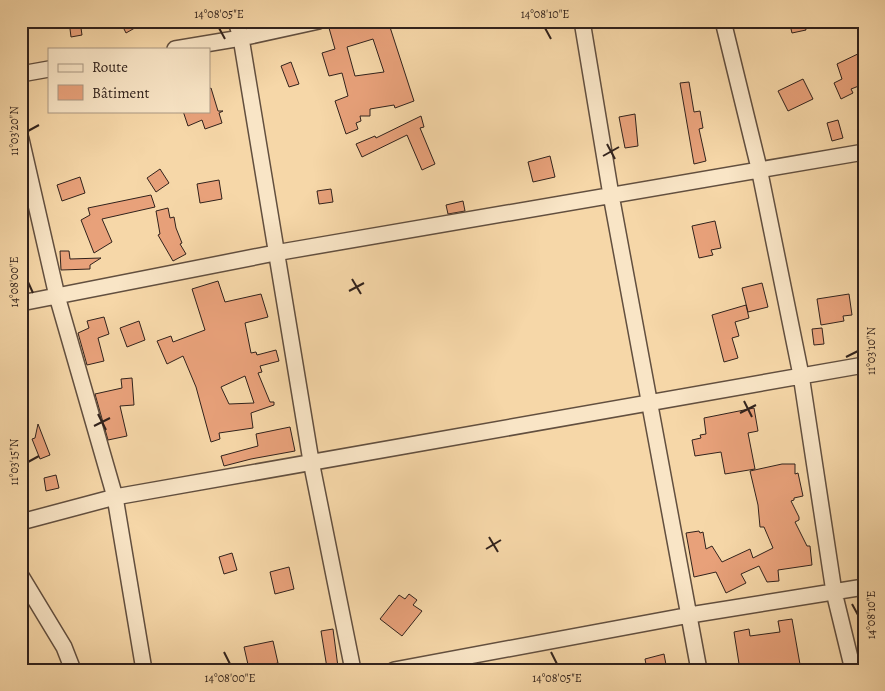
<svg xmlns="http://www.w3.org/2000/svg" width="885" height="691" font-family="Alegreya,serif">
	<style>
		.building { fill: #e8a17a; stroke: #31221c; fill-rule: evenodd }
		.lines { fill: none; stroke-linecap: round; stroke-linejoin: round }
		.minor-casing { stroke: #624f3f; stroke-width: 18 }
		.minor { stroke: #f9e5c6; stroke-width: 15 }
		.ticks { fill: none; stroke: #31221c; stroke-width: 2 }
		.neatline { fill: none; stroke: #31221c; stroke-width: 2 }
		.ticks-label { font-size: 12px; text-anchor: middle; fill: #31221c }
	</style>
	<rect width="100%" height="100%" fill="#f6d7a8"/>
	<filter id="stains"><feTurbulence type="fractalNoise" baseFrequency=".004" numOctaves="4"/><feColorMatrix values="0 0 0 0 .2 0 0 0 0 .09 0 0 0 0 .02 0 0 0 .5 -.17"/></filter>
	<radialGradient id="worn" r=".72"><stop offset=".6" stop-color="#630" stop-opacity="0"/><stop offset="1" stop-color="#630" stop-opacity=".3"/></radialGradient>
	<path class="building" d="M69,21h11l2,14 -11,2z
		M120,21h27l-21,12z
		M357,21h31l26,80 -19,7 -1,-3 -24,4v7h-10l1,5 -5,2 2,6 -12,5 -11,-33 13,-5 -6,-23 -13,3 -7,-23 13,-4 -6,-21zM373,39l11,33 -29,4 -8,-29z
		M789,21h15l2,9 -14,3z
		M864,51v33l-13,5 2,4 -12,6 -7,-16 8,-4 -5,-15z
		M291,62l8,22 -10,3 -8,-21z
		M803,79l10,20 -25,12 -10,-20z
		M689,82l5,30 6,-1 3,17 -4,1 7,32 -12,3 -14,-81z
		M211,88l7,23h5l-4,2 3,10 -17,6 -3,-9 -14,6 -5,-15h26v-22z
		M635,114l3,32 -13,2 -6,-31z
		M421,116l3,11 -4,1 15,36 -13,6 -15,-35 -45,22 -6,-13 19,-8 1,2z
		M838,120l5,18 -11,3 -5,-18z
		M550,156l5,21 -22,5 -5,-20z
		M160,169l9,14 -13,9 -9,-14z
		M80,177l5,16 -23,8 -5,-16z
		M219,180l3,19 -22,4 -3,-19z
		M331,189l2,13 -14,2 -2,-13z
		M151,195l4,12 -53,12 10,23 -18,11 -13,-33 9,-5 -2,-7z
		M463,201l2,10 -17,3 -2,-9z
		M168,208l2,10 4,-1 2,11 6,15 -2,1 6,10 -13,7 -15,-26 2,-1 -4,-23z
		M715,221l6,27 -10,2 2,5 -14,3 -7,-32z
		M60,251h9l1,8 31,-1 -11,7v4l-29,1z
		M218,281l7,21 36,-8 7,23 -23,6 6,30 5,-1 1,3 19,-5 3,11 -19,5 2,6 -4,1 12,29h4v3l-23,8 2,15 -34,5 1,6 -9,3 -15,-55 -13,-31 -16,8 -10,-23 14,-5 2,6 32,-12 -13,-41zM245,376l9,27 -25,1 -8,-17z
		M762,283l6,24 -20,5 -6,-24z
		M849,294l3,21 -9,1 1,5 -23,4 -4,-26z
		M746,305l3,13 -14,4 4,14 -7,2 6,20 -14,4 -12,-47z
		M104,317l5,17 -11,4 6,23 -17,4 -9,-32 11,-5 -2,-7z
		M139,321l6,19 -18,7 -7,-19z
		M822,328l2,16 -10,1 -2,-16z
		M132,378l2,27 -14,1 7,30 -19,4 -13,-46 27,-6 -1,-9z
		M754,408l4,23 -10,2 7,36 -30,5 -4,-22 -26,4 -3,-16 9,-2 -1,-3 6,-1 -2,-16z
		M38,424l12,31 -10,4 -8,-20 3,-1z
		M290,427l5,24 -44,8 -27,7 -3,-10 37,-10 -2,-12z
		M782,464h13v10l3,-1 5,23 -9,2v2l-3,1 8,16v3l-4,2 12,24h3l2,19 -34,5 1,11 -12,1 -8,-16 -18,8 5,9 -20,10 -10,-21 -22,5 -8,-44 13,-2 1,2 3,-1 3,17 6,-3 10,16 28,-13 3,9 20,-10 -9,-21h-4l-2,-22 -8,-34z
		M56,475l3,13 -13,3 -2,-13z
		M232,553l5,17 -13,4 -5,-17z
		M289,567l5,22 -19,5 -5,-22z
		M409,594l8,6 -4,5 9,6 -20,25 -22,-17 19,-24 6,4z
		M792,619l9,51h-61l-6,-38 15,-3 1,7 30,-4 -2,-11z
		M333,629l5,38 -11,1 -6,-37z
		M273,641l5,22 -29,6 -5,-22z
		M664,654l3,16h-20l-2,-11z"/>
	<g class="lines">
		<g class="minor-casing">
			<path id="minor" d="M236,21l5,17 70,423 42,209
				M582,21l29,174 88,475
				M723,21l36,147 42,207 33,217 19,78
				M175,49l66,-11 78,-17
				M21,74l28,-5
				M21,139l36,157 58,201 29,173
				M21,303l254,-50 589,-101
				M21,522l94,-25 749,-132
				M21,576l43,71 9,23
				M394,670l296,-55 174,-28"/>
		</g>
		<use href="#minor" class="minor"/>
	</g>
	<path class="ticks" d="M219,28l6,11M545,28l6,11M28,131l11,-6M607,144l8,15M603,156l16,-9M352,279l9,15M28,282l5,11M349,291l15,-8M846,357l12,-6M744,401l8,16M740,413l16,-8M98,414l8,16M94,426l16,-8M28,462l11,-6M489,537l9,15M486,549l15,-9M852,604l6,11M224,652l6,12M551,652l6,12"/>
	<rect width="885" height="691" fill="none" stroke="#f6d7a8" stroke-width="55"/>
	<rect x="48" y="48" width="162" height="65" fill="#f9e5c6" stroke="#a99782"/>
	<rect x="58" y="64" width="25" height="8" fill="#f9e5c6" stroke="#a99782"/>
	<text x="92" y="72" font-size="15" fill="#31221c">Route</text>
	<rect x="58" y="85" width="25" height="15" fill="#e8a17a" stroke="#a99782"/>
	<text x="92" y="98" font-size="15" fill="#31221c">Bâtiment</text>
	<rect x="28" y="28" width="830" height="636" class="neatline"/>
	<g class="ticks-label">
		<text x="219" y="18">14°08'05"E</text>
		<text x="545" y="18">14°08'10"E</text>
		<text transform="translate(14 131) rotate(-90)" y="4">11°03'20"N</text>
		<text transform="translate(14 282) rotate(-90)" y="4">14°08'00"E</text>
		<text transform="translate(871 351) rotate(-90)" y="4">11°03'10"N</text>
		<text transform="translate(14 462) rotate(-90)" y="4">11°03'15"N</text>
		<text transform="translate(871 615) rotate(-90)" y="4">14°08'10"E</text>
		<text x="230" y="682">14°08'00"E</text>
		<text x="557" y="682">14°08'05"E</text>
	</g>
	<rect width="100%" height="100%" filter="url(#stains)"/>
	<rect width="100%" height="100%" fill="url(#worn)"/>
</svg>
